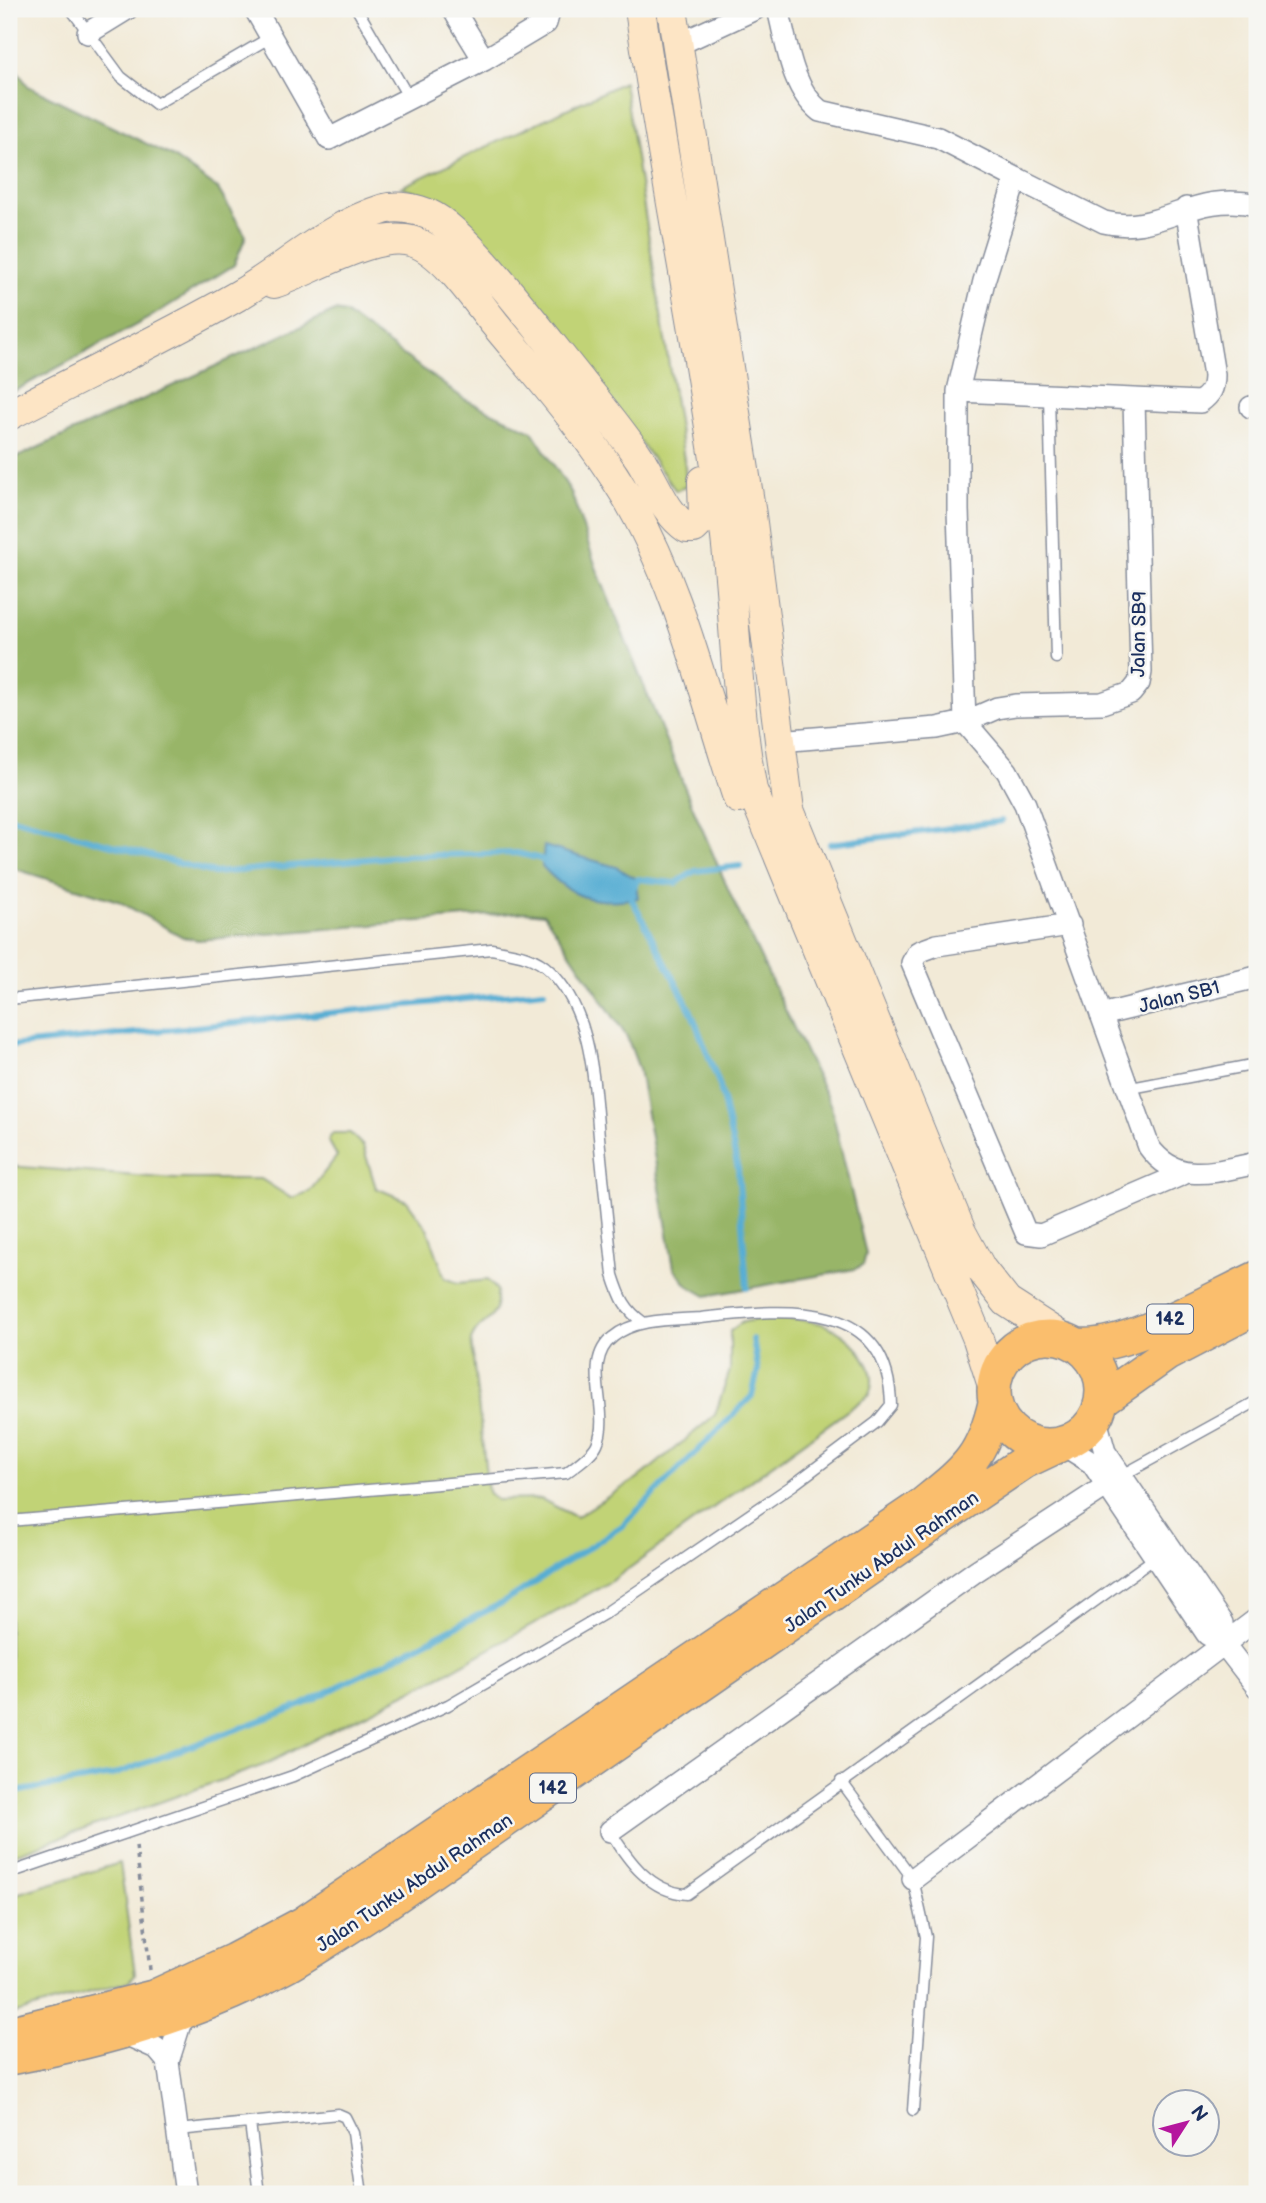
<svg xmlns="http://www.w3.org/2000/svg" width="1266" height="2203" font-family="'Balsamiq Sans',sans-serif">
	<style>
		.green { fill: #c1d376; stroke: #6e816a; stroke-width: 2 }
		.forest { fill: #98b567; stroke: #5a7262; stroke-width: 2 }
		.water { fill: #56add3; stroke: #386e98; stroke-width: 2 }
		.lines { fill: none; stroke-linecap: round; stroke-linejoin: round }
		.stream { stroke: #56add3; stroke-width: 6 }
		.service-casing { stroke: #868c9a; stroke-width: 13 }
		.minor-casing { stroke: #868c9a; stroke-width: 24 }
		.secondary-casing { stroke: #868c9a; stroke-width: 32 }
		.primary-casing { stroke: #868c9a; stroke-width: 36 }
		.path { stroke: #868c9a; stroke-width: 3.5; stroke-dasharray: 5 5; stroke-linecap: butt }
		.service { stroke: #fff; stroke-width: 10 }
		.minor { stroke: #fff; stroke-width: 21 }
		.secondary { stroke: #fde5c5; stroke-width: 30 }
		.primary { stroke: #fabe6d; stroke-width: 33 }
		.labels { text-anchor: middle; stroke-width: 5; stroke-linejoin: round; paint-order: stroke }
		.shield { fill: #f6f6f2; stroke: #5d6b8a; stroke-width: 2 }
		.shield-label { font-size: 18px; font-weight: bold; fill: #1b2f5e }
		.street-label { font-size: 19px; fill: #1b2f5e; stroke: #f6f6f2 }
	</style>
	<rect width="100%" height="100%" fill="#f6f6f2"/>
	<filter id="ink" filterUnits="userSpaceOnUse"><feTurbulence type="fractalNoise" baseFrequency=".0143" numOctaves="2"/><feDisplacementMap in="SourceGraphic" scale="14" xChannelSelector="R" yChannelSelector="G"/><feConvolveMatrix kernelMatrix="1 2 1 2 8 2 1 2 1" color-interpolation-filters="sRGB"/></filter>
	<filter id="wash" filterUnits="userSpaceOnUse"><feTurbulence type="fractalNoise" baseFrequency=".00686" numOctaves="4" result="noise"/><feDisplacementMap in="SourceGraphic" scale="28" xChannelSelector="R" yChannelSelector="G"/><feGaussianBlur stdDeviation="1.57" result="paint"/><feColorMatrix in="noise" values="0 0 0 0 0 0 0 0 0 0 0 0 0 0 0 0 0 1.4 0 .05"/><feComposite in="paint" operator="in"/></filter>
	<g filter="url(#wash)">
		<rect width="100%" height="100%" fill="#f2ead7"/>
		<path class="green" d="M624,82l61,384 1,20 -10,5 -63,-86 -155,-187 -26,-21 -31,-10z
			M333,1133h17l13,13 13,42 31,13 21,29 17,48 13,5 30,-3 9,10c2,37 -16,25 -26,50l17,152 8,8 45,-1 35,18 68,-43 71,-59 15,-45v-39c4,-2 9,-8 14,-9 16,-5 59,-3 75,1 27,7 64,43 50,72l-256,185 -161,90 -188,95 -255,91v-690l166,13h86l30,19 18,-6 28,-36 -9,-16z
			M120,1863l15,111 -5,7 -121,34v-119z"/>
		<path class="forest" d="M9,59l19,27 144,70 46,33 28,47 -12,29 -85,53 -140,76z
			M335,311l10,2 119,86 68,32 39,61 25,75 95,236 41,95 99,208 35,148 -3,11 -8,4 -149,27 -19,-11 -13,-17 -35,-199 -12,-32 -83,-123 -19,-2 -327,28 -15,-3 -65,-36 -109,-34v-406z"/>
		<path class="water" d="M544,846l72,21 19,11 3,20c-44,7 -66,1 -96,-32z"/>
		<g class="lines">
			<path class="stream" d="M9,817l205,56 186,-17 117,-3 24,6 6,6
				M830,844l172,-23
				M633,889l5,-10 38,4 19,-12 45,-5
				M629,894l62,117 29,75 18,83 9,119
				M9,1046l535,-55
				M9,1793l104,-18 189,-70 202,-103 118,-76 130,-130 6,-26 -5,-31"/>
		</g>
	</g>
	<g filter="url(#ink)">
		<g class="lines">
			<g class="service-casing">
				<path id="service" d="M71,9l50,68 35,27 115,-67
					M357,9l52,89
					M1049,396l7,262
					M9,999l482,-50c21,4 43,6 59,22 45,44 44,119 50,176 4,43 9,86 13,128 7,22 12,35 31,48
					M1126,1089l131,-25
					M1121,1476l136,-75
					M9,1521l557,-48c10,-8 26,-18 31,-29 15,-32 -17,-82 16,-107 23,-19 60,-17 88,-19 78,-8 188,-24 190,87l-14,17 -84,63 -189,129 -156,91 -155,71 -284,97
					M841,1781l72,98 13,58 -13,173
					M610,1831c18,29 40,61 77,63l468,-336
					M250,2123l9,71
					M178,2130l160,-16 7,3 8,16 9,61"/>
			</g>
			<g class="minor-casing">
				<path id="minor" d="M255,9l74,130 155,-79 -31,-51
					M778,9c9,34 13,79 42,102l118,27 78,40
					M88,33l39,-24
					M677,45l78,-36
					M484,60l62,-37 4,-14
					M1257,205c-64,-15 -97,31 -153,17l-88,-44 -32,103 -26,110v119l7,212 42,49 18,33 124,343c28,39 67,24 108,16
					M958,391l242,11c11,-8 14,-14 14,-27l-28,-167
					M1251,407h6
					M779,741l158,-13 28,-6 32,-14 19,-3 86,-2 29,-10 8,-10 2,-11 -7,-272
					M1070,925l-133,20 -19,7 -6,11 114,270 15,2 142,-61
					M1101,1015l156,-38
					M1095,1416l10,36 117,171 1,20
					M1062,1444l30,19 115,171 16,9 34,44
					M610,1831l366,-260 130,-85
					M913,1879l344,-260
					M123,2033l33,15 12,14
					M186,2194l-18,-132 12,-38 12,-15"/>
			</g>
			<g class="secondary-casing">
				<path id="secondary" d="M640,9c25,171 61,341 84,512 12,89 11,181 28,269l226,549 16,50
					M672,9l79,506 38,295 172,422 20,37 26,33 56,36
					M274,283c37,-12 103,-54 140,-41 30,10 61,57 81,82 45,54 92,107 129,168 56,92 80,204 114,306
					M9,415c76,-40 155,-77 230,-120 48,-28 90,-69 145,-86 14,-4 33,0 46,6 37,16 122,132 152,168 20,25 40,49 58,76 14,22 25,55 47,69h7l10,-10 -1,-37"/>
			</g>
			<g class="primary-casing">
				<path id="primary" d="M994 1391a54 54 0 1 1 108 0a54 54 0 1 1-108 0Z
					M1078,1345c47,5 135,-47 179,-67
					M1102,1400l65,-46 90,-47
					M9,2033l144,-36 81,-37 70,-37 618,-418c43,-35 60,-46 73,-102
					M9,2058c97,-18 192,-45 279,-93 31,-18 61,-38 91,-57l589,-408 56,-38 38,-18"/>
			</g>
			<path class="path" d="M136,1846l14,124"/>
			<use href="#service" class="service"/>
			<use href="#minor" class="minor"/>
			<use href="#secondary" class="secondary"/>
			<use href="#primary" class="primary"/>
		</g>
	</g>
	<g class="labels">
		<g class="shield">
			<rect x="1147" y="1304.5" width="46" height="29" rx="5"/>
			<rect x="530" y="1773.5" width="46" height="29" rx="5"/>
		</g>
		<g class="shield-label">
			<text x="1170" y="1325">142</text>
			<text x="553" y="1794">142</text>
		</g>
		<g class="street-label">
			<text transform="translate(1138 634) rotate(-89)" y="7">Jalan SB9</text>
			<text transform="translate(1179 996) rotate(-14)" y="7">Jalan SB1</text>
			<text transform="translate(881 1561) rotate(-35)" y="7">Jalan Tunku Abdul Rahman</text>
			<text transform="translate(414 1882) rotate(-34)" y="7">Jalan Tunku Abdul Rahman</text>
		</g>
	</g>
	<rect width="1266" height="2203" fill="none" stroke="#f6f6f2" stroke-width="35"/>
	<g transform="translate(1186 2123) rotate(54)"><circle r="33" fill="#f6f6f2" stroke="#9ea6b7" stroke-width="2"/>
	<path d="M0-5L12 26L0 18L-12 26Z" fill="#b5179e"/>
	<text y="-10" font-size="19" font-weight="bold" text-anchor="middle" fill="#1b2f5e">N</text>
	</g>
</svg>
